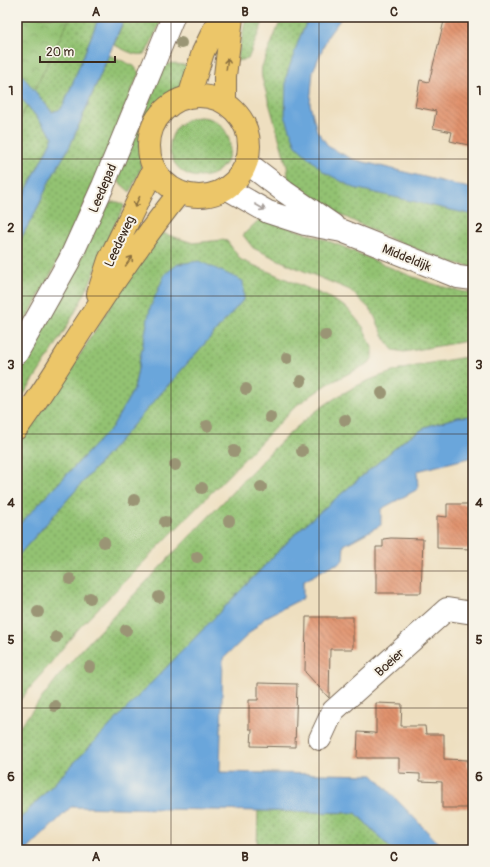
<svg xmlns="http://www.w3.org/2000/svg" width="490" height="867" font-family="Pangolin,sans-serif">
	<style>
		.grass { fill: url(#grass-dots); stroke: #677648 }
		.park { fill: url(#park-crowns); stroke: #677648 }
		.water { fill: #6aa6db; stroke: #52687c }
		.building { fill: url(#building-back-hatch) }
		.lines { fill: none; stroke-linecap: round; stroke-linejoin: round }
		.minor-casing { stroke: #7a6957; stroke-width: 24 }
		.major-casing { stroke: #7a6957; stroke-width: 24 }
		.minor { stroke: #fff; stroke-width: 22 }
		.major { stroke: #ecc669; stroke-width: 22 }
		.tree { fill: #9a9575 }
		.oneway { stroke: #8b7040 }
		.oneway2 { stroke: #a79f9a }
		.grid { fill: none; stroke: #3b2a1e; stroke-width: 1; stroke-opacity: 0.55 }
		.labels { text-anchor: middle; stroke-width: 4; stroke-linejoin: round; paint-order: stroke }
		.street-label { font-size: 13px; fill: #3b2a1e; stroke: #f7f3e8 }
		.neatline { fill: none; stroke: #3b2a1e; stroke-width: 1.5 }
		.grid-label { font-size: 13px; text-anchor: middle; font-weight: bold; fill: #3b2a1e }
	</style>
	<defs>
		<pattern id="grass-dots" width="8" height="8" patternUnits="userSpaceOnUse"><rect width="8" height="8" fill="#93c272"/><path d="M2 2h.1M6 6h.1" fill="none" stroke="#799e5d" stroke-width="1.8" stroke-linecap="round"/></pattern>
		<pattern id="park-crowns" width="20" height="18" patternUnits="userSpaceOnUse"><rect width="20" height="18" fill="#93c272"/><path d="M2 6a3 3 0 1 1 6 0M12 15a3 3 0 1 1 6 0" fill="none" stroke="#799e5d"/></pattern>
		<pattern id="building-back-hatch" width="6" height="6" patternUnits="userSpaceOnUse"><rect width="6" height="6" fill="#e0926d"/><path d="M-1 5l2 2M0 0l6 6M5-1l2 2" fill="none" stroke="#b77759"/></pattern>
	</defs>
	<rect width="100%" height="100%" fill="#f7f3e8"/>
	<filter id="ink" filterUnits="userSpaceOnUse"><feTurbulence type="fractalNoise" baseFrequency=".025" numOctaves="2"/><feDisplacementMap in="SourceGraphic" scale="8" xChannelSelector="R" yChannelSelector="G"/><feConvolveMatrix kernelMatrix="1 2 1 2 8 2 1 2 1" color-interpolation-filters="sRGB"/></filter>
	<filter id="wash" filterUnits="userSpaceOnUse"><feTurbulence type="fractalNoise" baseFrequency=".012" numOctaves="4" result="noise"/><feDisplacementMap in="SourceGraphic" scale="16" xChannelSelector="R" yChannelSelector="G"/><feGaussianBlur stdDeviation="0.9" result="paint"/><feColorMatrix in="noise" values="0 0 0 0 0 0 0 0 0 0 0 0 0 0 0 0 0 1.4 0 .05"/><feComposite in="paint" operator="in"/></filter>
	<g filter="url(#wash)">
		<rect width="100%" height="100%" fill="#eedfc0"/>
		<path class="grass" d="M17,17h82l-34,85 -4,7 -9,3 -35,-43z
			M125,17h38l-17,36c-10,5 -22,-4 -32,-8z
			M246,17h19l-17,42 -11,2z
			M282,17h27l-10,22 -3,107 149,62 28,7v52l-23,-5 -62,-24 -67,-33 -35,-21 2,-9 -1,-9 -25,-88 -1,-9z
			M109,55l25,11 5,7 -68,164 -49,90h-5v-81l22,-41 11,-25 20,-34z
			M170,63l20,3 -7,18 -29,24 -10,18 -4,17 1,26 -11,23 -11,-10v-9l44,-105z
			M17,93l36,44 -36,72z
			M170 147a30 30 0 1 1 60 0a30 30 0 1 1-60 0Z
			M113,202h5l5,2 1,3c-15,27 -25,57 -38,84 -20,40 -44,77 -69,113v-32l50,-84 21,-44 15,-34 4,-6z
			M261,218c27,10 54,17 80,28 43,18 86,41 132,47v47l-69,12 -11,-2 -7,-9 -14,-30 -22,-21 -58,-24 -39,-18 -10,-13z
			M159,232l34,11 29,-3 5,1 14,19 85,36 21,12 16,19 10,22v8l-4,6 -41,21 -31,21 -218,223 -62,76v-147l227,-258 -102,50 -8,40 -22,38 -95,100v-81l49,-69 81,-130z
			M473,356v60l-15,1 -30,9 -21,12 -107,91 -283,293v-92l45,-58 22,-25c47,-49 93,-98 140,-146 39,-41 77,-86 127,-112 39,-21 79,-26 122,-33z
			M258,811l98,2 36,37h-135z"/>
		<path class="park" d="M17,17h53l-53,109z"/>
		<path class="water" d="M99,17h26l-55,129 -20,34 -11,25 -22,41v-37l36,-72 -36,-44v-24l35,43 9,-3 4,-7z
			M309,17h33l-14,19 -15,35 -3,33 7,27 12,16 23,12 121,30v26l-119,-27 -30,-16 -28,-26 -11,-30 1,-39 13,-38z
			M199,261l44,20 1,18 -227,258v-30l95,-100 22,-38 16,-81 15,-34 13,-10z
			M473,416v24h-1l1,17 -56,14 1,18 -37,20v16l-37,20 -1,15 -3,3 -12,4 -25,15v16l-37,19 -43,42 -3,113 153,3 72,75h-53l-36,-37 -285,-6 -44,43h-10v-28l283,-293 107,-91 21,-12 30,-9z"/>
		<g id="blocks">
			<path class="building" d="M445,17h28v129l-23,-5 2,-9 -19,-4 3,-17 -21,-4 5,-27 9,2z
				M447,504h26v45l-36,-1v-32l10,1z
				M391,538l32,1 -2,54h-45v-46h7v-8z
				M306,617h47v32h-23l-1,49 -24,-26z
				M258,683l39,1 -2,63 -44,-1 1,-17h-3v-29h9z
				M376,703l26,1 -1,22h24l1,8h18v25l24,1v8h5v40h-31v-26l-22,-1v-7l-21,-1v-15h-42l1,-26 16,1 2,1z"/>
		</g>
	</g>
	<g filter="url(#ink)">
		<use href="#blocks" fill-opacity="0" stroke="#7a6957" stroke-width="1"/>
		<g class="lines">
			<g class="minor-casing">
				<path id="minor" d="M246,162l39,30 48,33
					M226,188l42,24 37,12 37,7 116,46 15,2
					M17,353l52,-92 34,-75 70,-169
					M320,739l13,-28 114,-102 26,4"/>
			</g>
			<g class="major-casing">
				<path id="major" d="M149 146a50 50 0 1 1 100 0a50 50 0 1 1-100 0Z
					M189,97l14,-45 17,-35
					M225,103v-27l7,-59
					M98,294l11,-34 45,-92
					M17,428c27,-36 49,-75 74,-112 28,-42 57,-84 89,-124"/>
			</g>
			<use href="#minor" class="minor"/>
			<use href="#major" class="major"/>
		</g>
		<g class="tree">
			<circle cx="181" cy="43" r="6"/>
			<circle cx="325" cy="335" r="6"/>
			<circle cx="287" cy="358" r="6"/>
			<circle cx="301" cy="381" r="6"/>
			<circle cx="246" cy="389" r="6"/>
			<circle cx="382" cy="393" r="6"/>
			<circle cx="270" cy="417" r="6"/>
			<circle cx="345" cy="420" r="6"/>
			<circle cx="207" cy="426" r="6"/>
			<circle cx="234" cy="451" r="6"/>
			<circle cx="302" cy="451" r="6"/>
			<circle cx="175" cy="465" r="6"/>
			<circle cx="261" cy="487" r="6"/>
			<circle cx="202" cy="488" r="6"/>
			<circle cx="134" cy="500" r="6"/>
			<circle cx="229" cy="521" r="6"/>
			<circle cx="165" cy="522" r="6"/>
			<circle cx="104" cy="542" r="6"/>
			<circle cx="197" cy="557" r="6"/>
			<circle cx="70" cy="579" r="6"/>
			<circle cx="159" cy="597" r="6"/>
			<circle cx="90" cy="598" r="6"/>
			<circle cx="38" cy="612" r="6"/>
			<circle cx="126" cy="630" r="6"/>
			<circle cx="56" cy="637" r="6"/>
			<circle cx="90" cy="667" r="6"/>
			<circle cx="55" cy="706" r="6"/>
		</g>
		<defs><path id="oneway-shaft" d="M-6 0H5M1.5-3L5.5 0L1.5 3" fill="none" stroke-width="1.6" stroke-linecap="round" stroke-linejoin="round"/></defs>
		<g class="oneway">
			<use href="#oneway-shaft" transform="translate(227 64) rotate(-83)"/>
			<use href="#oneway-shaft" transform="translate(137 202) rotate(116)"/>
			<use href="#oneway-shaft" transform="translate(129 261) rotate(-55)"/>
		</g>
		<use class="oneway2" href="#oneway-shaft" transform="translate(260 207) rotate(30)"/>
	</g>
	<path class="grid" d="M171,17v833M319,17v833M17,159h456M17,296h456M17,434h456M17,571h456M17,708h456"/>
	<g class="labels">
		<g class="street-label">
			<text transform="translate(102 188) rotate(-67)" y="5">Leedepad</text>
			<text transform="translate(119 241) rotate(-65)" y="5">Leedeweg</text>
			<text transform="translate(407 257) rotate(22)" y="5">Middeldijk</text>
			<text transform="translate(389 662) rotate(-42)" y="5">Boeier</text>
		</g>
	</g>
	<rect width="490" height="867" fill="none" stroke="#f7f3e8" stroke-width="44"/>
	<path d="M40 56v6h75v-6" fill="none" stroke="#3b2a1e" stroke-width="2"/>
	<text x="46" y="56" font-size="12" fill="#3b2a1e" stroke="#f7f3e8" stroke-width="3" paint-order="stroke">20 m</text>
	<rect x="22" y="22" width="446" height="823" class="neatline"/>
	<g class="grid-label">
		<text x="96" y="16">A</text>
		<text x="245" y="16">B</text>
		<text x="394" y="16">C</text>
		<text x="11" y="95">1</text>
		<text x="479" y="95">1</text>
		<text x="11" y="232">2</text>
		<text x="479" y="232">2</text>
		<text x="11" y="369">3</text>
		<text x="479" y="369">3</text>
		<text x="11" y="507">4</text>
		<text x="479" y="507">4</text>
		<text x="11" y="644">5</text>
		<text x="479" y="644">5</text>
		<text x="11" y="781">6</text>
		<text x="479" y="781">6</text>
		<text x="96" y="861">A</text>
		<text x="245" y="861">B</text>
		<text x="394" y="861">C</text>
	</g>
</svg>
